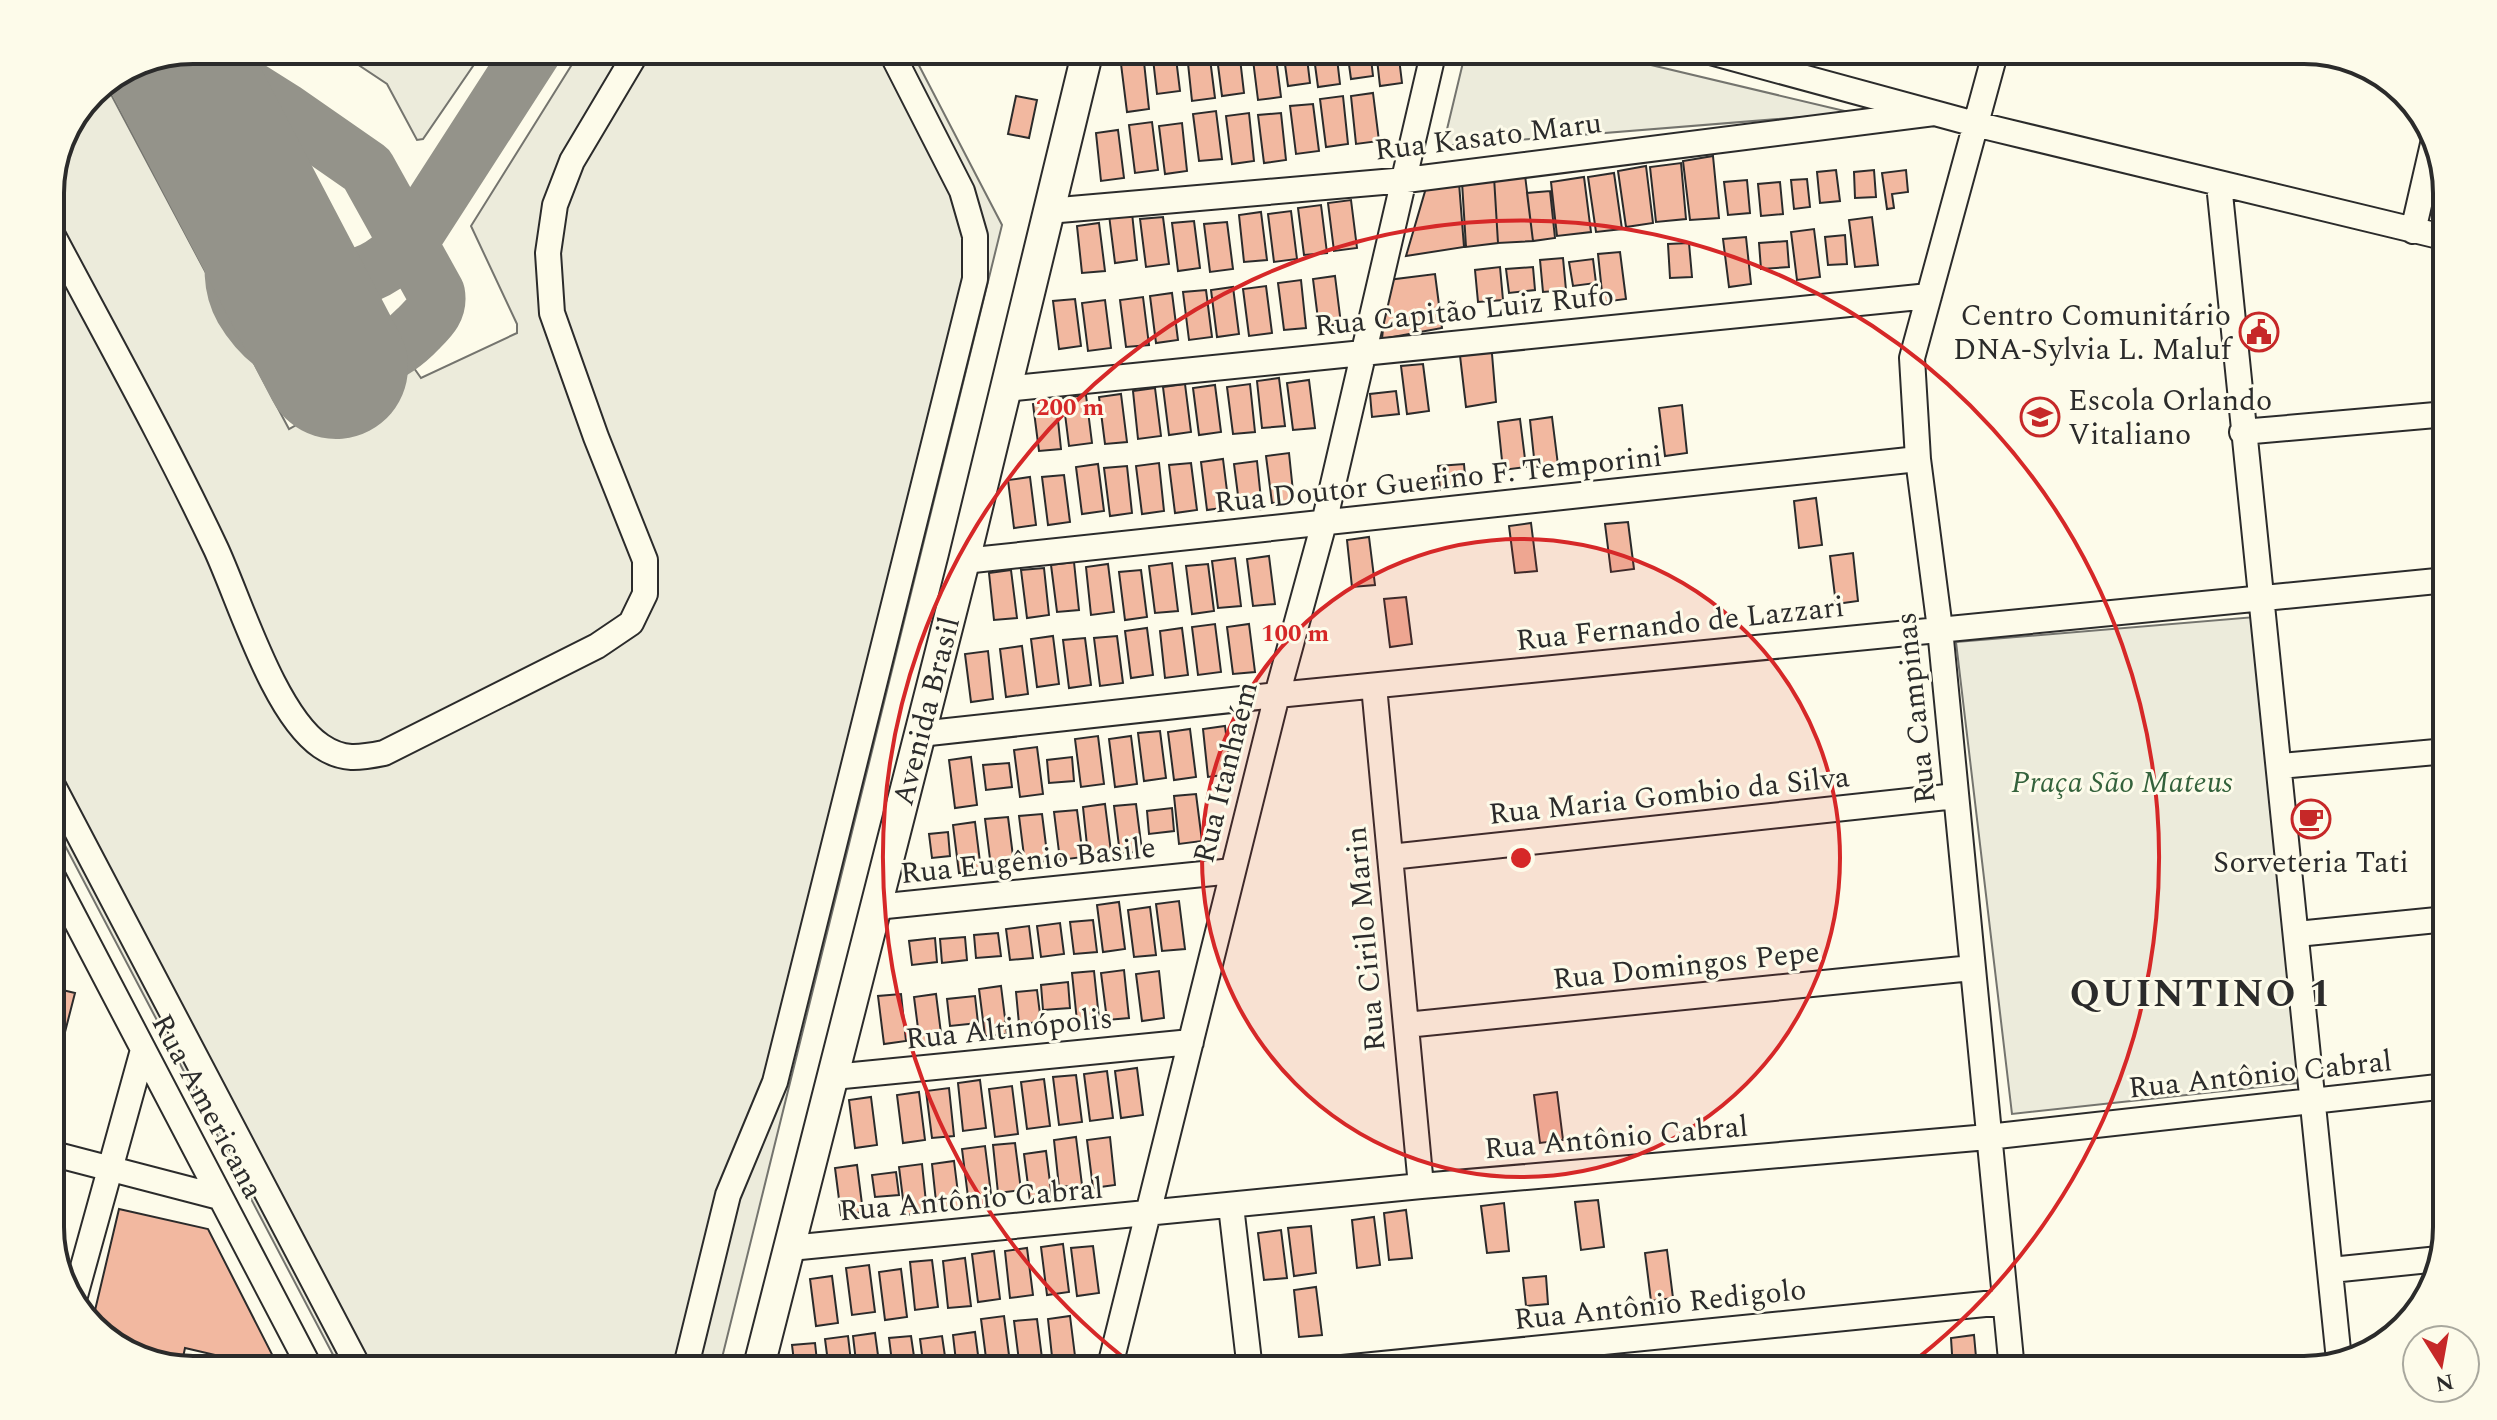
<svg xmlns="http://www.w3.org/2000/svg" width="2497" height="1420" font-family="Spectral,serif">
	<style>
		.green { fill: #ecebdb; stroke: #74746e; stroke-width: 2 }
		.lines { fill: none; stroke-linecap: round; stroke-linejoin: round }
		.taxiway { stroke: #94938a; stroke-width: 58 }
		.runway { stroke: #94938a; stroke-width: 144 }
		.building { fill: #f2b8a0; stroke: #2b2b2b; stroke-width: 2 }
		.minor-casing { stroke: #2b2b2b; stroke-width: 28 }
		.major-casing { stroke: #2b2b2b; stroke-width: 34 }
		.minor { stroke: #fdfbea; stroke-width: 24 }
		.major { stroke: #fdfbea; stroke-width: 30 }
		.ring { fill: none; stroke: #d62828; stroke-width: 4 }
		.labels { text-anchor: middle; stroke-width: 6; stroke-linejoin: round; paint-order: stroke }
		.street-label { font-size: 30px; fill: #2b2b2b; stroke: #fdfbea }
		.poi-label { font-size: 30px; fill: #2b2b2b; stroke: #fdfbea; text-anchor: end }
		.park-label { font-size: 30px; font-style: italic; fill: #34623c; stroke: #fdfbea }
		.district-label { font-size: 38px; font-weight: bold; letter-spacing: 2px; fill: #2b2b2b; stroke: #fdfbea }
		.rim { fill: none; stroke: #2b2b2b; stroke-width: 4 }
		.centre { fill: #d62828; stroke: #fdfbea; stroke-width: 4 }
		.ring-label { font-size: 24px; text-anchor: middle; font-weight: bold; fill: #d62828; stroke: #fdfbea; stroke-width: 6; stroke-linejoin: round; paint-order: stroke }
	</style>
	<rect width="100%" height="100%" fill="#fdfbea"/>
	<path class="green" d="M336,50h148l-61,89 -6,1 -30,-56z
		M581,50h330l91,175 -283,1145h-378l-291,-553v-633l42,-92 13,-9 184,346 120,-68 12,17 96,-45v-9l-46,-98z
		M1466,50h122l265,63 -410,33z
		M2255,617l43,466 -286,31 -56,-472z"/>
	<g class="lines">
		<path class="taxiway" d="M188,51l97,61 82,57 69,124c3,16 -7,25 -18,36 -54,57 -135,47 -175,-21 -17,-30 -6,-58 -4,-90 1,-19 -5,-36 -9,-54
			M274,244c49,44 91,48 136,-3l123,-191"/>
		<path class="runway" d="M172,54l164,313"/>
	</g>
	<path class="building" d="M1004,50h46l-1,8z
		M1152,50h23l5,41 -23,3z
		M1216,50h23l5,43 -22,3z
		M1275,50l6,47 -23,3 -6,-48z
		M1283,50h23l4,33 -22,3z
		M1313,50h23l4,34 -22,3z
		M1347,50h23l3,26 -22,3z
		M1376,50h22l4,33 -22,3z
		M1209,51l6,47 -23,3 -5,-47z
		M1144,62l5,47 -22,3 -6,-48z
		M1373,93l6,48 -23,3 -5,-48z
		M1016,96l21,4 -8,38 -21,-4z
		M1343,96l5,48 -22,3 -6,-48z
		M1313,104l6,47 -23,3 -6,-48z
		M1216,111l6,48 -23,2 -6,-47z
		M1249,113l5,48 -22,3 -6,-48z
		M1281,113l5,47 -22,3 -6,-48z
		M1152,122l6,48 -23,3 -6,-48z
		M1182,123l5,48 -22,3 -6,-48z
		M1118,130l6,48 -23,3 -5,-48z
		M1713,156l6,62 -29,2 -7,-59z
		M1681,163l5,56 -30,3 -6,-55z
		M1646,166l7,57 -27,4 -8,-56z
		M1836,170l4,31 -20,2 -3,-31z
		M1874,170l2,27 -21,1 -1,-26z
		M1906,170l2,22 -16,2 2,14 -7,1 -5,-36z
		M1614,173l8,56 -26,3 -8,-55z
		M1525,175l8,66 -35,2 -4,-66z
		M1494,177l4,66 -32,4 -4,-65z
		M1584,177l7,55 -34,4 -6,-54z
		M1807,179l3,28 -16,2 -3,-29z
		M1747,180l3,33 -22,2 -4,-33z
		M1780,182l3,32 -22,2 -3,-32z
		M1459,183l5,64 -58,9 20,-68z
		M1550,191l5,47 -22,3 -6,-48z
		M1351,200l6,48 -23,3 -6,-48z
		M1321,205l6,48 -23,2 -6,-47z
		M1291,211l6,48 -23,3 -6,-48z
		M1261,212l6,48 -23,2 -5,-47z
		M1132,213l5,47 -22,3 -6,-48z
		M1163,217l6,47 -23,3 -6,-48z
		M1872,217l6,48 -23,2 -6,-47z
		M1194,221l6,47 -22,3 -6,-48z
		M1227,222l6,47 -23,3 -6,-48z
		M1099,223l6,48 -23,2 -5,-47z
		M1814,229l6,48 -23,3 -6,-48z
		M1845,235l2,29 -19,1 -3,-28z
		M1746,237l5,47 -22,3 -6,-48z
		M1787,241l2,26 -28,2 -2,-26z
		M1689,243l3,34 -22,1 -2,-34z
		M1620,252l6,47 -23,3 -5,-48z
		M1563,258l3,32 -23,2 -3,-32z
		M1593,259l3,24 -23,3 -4,-24z
		M1500,267l3,33 -25,2 -3,-32z
		M1533,267l2,23 -26,3 -3,-24z
		M1435,274l7,54 -60,11 6,-59z
		M1335,276l6,48 -22,3 -6,-48z
		M1301,280l5,48 -22,2 -6,-47z
		M1266,286l6,47 -23,3 -6,-47z
		M1233,287l6,47 -22,3 -6,-47z
		M1206,290l6,47 -23,3 -6,-48z
		M1172,293l6,47 -22,3 -6,-47z
		M1143,297l6,48 -23,2 -6,-47z
		M1075,299l6,47 -22,3 -6,-48z
		M1105,300l6,48 -23,3 -6,-48z
		M1491,342l5,60 -30,5 -7,-60z
		M1423,364l6,47 -22,3 -6,-48z
		M1279,378l6,48 -23,2 -5,-47z
		M1309,380l6,48 -22,2 -6,-47z
		M1185,384l6,48 -22,3 -6,-48z
		M1250,384l5,48 -22,2 -6,-47z
		M1215,385l6,47 -22,3 -6,-47z
		M1155,388l6,48 -23,3 -5,-48z
		M1396,391l3,23 -27,3 -2,-23z
		M1121,394l6,48 -22,2 -6,-47z
		M1086,395l6,48 -23,3 -6,-48z
		M1056,401l5,48 -22,2 -6,-47z
		M1682,405l5,48 -22,3 -6,-48z
		M1552,417l6,48 -23,2 -5,-47z
		M1520,419l6,48 -23,3 -5,-48z
		M1289,453l5,48 -22,2 -6,-47z
		M1223,459l6,48 -22,3 -6,-48z
		M1257,461l5,48 -22,2 -6,-47z
		M1159,463l5,48 -22,3 -6,-48z
		M1191,463l6,47 -22,3 -6,-48z
		M1098,464l6,47 -22,3 -6,-47z
		M1464,464l2,23 -26,3 -2,-24z
		M1127,466l5,47 -22,3 -6,-48z
		M1064,475l6,47 -22,3 -6,-48z
		M1030,477l6,48 -22,3 -6,-48z
		M1816,498l6,47 -23,3 -5,-47z
		M1628,522l6,47 -23,3 -6,-48z
		M1531,523l6,48 -22,2 -6,-47z
		M1369,537l6,48 -23,2 -5,-47z
		M1853,553l5,48 -22,3 -6,-48z
		M1269,556l6,48 -22,2 -6,-47z
		M1235,558l6,48 -23,2 -6,-47z
		M1074,562l5,48 -22,2 -6,-47z
		M1172,563l6,48 -23,2 -6,-47z
		M1108,564l6,48 -23,3 -5,-48z
		M1208,564l6,47 -22,3 -6,-48z
		M1044,568l5,47 -22,3 -6,-48z
		M1011,570l6,48 -23,2 -5,-47z
		M1141,570l6,47 -22,3 -6,-48z
		M1406,597l6,47 -22,3 -6,-48z
		M1215,624l6,48 -23,3 -6,-48z
		M1249,624l6,48 -22,2 -6,-47z
		M1147,628l6,47 -22,3 -6,-47z
		M1182,628l6,47 -23,3 -5,-47z
		M1053,636l6,48 -22,3 -6,-48z
		M1117,636l6,47 -23,3 -6,-48z
		M1085,638l6,47 -22,3 -6,-48z
		M1022,646l6,48 -22,3 -6,-48z
		M988,651l5,48 -22,3 -6,-48z
		M1225,726l6,48 -23,3 -5,-48z
		M1190,729l6,48 -22,3 -6,-48z
		M1160,731l6,47 -22,3 -6,-48z
		M1098,736l6,48 -23,3 -6,-48z
		M1131,736l6,48 -22,3 -6,-48z
		M1037,747l6,47 -23,3 -6,-47z
		M971,757l6,48 -22,3 -6,-48z
		M1072,757l2,24 -25,2 -2,-23z
		M1009,763l3,24 -26,3 -3,-25z
		M1196,794l6,47 -23,3 -5,-48z
		M1105,804l6,48 -23,3 -5,-48z
		M1136,804l6,47 -22,3 -6,-48z
		M1172,808l2,23 -25,3 -2,-23z
		M1077,810l6,47 -23,3 -6,-48z
		M1042,814l6,47 -23,3 -6,-48z
		M1008,817l6,47 -23,3 -6,-48z
		M975,822l6,48 -22,3 -6,-48z
		M948,832l2,24 -18,2 -3,-24z
		M1179,901l6,48 -23,2 -6,-47z
		M1119,902l6,47 -22,3 -6,-47z
		M1150,907l6,48 -22,2 -6,-47z
		M1093,920l4,32 -23,2 -4,-32z
		M1060,923l4,31 -23,3 -4,-31z
		M1029,926l4,32 -23,2 -4,-31z
		M998,933l3,23 -25,2 -2,-23z
		M965,937l2,23 -25,3 -2,-24z
		M935,938l2,24 -25,3 -3,-24z
		M1124,970l5,48 -22,2 -6,-47z
		M1094,971l5,47 -22,3 -5,-48z
		M1159,971l5,47 -22,3 -6,-47z
		M1068,982l2,26 -27,2 -2,-25z
		M1001,986l6,48 -22,2 -6,-47z
		M50,987l25,6 -10,39 -15,-4z
		M1037,990l4,32 -22,2 -3,-32z
		M901,994l5,47 -22,3 -6,-48z
		M936,994l6,47 -22,3 -6,-47z
		M975,996l3,27 -28,3 -3,-27z
		M1137,1068l6,47 -22,3 -6,-47z
		M1107,1071l6,47 -23,3 -6,-47z
		M1076,1075l6,47 -23,3 -6,-48z
		M1044,1079l6,47 -23,3 -6,-47z
		M980,1080l6,48 -23,3 -5,-48z
		M1012,1086l6,48 -23,3 -6,-48z
		M949,1088l5,48 -22,2 -6,-47z
		M919,1092l6,48 -22,3 -6,-48z
		M1557,1092l6,48 -23,3 -6,-48z
		M871,1097l6,48 -22,3 -6,-48z
		M1076,1137l6,48 -23,2 -5,-47z
		M1110,1137l5,48 -22,3 -6,-48z
		M1015,1143l6,47 -23,3 -5,-48z
		M985,1146l6,48 -23,3 -6,-48z
		M1046,1151l6,47 -22,3 -6,-47z
		M954,1161l6,48 -23,2 -5,-47z
		M922,1164l5,48 -22,3 -6,-48z
		M857,1165l6,47 -22,3 -6,-47z
		M896,1172l3,23 -24,2 -3,-22z
		M1598,1200l6,47 -23,3 -6,-48z
		M1504,1203l5,48 -22,2 -6,-47z
		M119,1209l89,20 72,141 -95,-22 -4,19 -59,-16 -30,-28z
		M1406,1210l6,48 -23,2 -5,-47z
		M1374,1217l6,48 -23,3 -5,-48z
		M1311,1226l5,47 -22,3 -6,-48z
		M1281,1230l6,48 -23,2 -6,-47z
		M1063,1244l6,48 -22,3 -6,-48z
		M1093,1246l6,47 -22,3 -6,-48z
		M1027,1248l6,47 -23,3 -5,-47z
		M1667,1250l6,48 -22,3 -6,-48z
		M994,1251l6,48 -22,3 -6,-48z
		M965,1258l6,48 -23,2 -5,-47z
		M932,1260l6,47 -23,3 -5,-48z
		M869,1265l6,47 -23,3 -6,-47z
		M901,1269l6,48 -22,3 -6,-48z
		M832,1276l6,47 -22,3 -6,-47z
		M1546,1276l2,28 -22,2 -3,-28z
		M1316,1287l6,48 -23,2 -5,-47z
		M1004,1316l6,47 -23,3 -6,-47z
		M1070,1316l6,48 -23,2 -5,-47z
		M1037,1319l6,47 -23,3 -6,-48z
		M975,1332l5,38h-23l-4,-35z
		M875,1333l5,37h-23l-4,-34z
		M1974,1335l3,33 -24,2 -2,-32z
		M848,1336l4,34h-23l-4,-31z
		M911,1336l5,34h-23l-4,-32z
		M942,1336l5,34h-23l-4,-31z
		M815,1343l3,27h-23l-3,-25z"/>
	<g class="lines">
		<g class="minor-casing">
			<path id="minor" d="M1703,50l272,74 472,114
				M1996,50l-84,308 6,101 22,170 72,741
				M2219,184l120,1176
				M1048,211l358,-31 528,-67
				M50,230c56,106 115,211 166,319 24,52 58,165 105,197 22,15 38,12 63,7l213,-107 34,-23 14,-29v-34l-49,-123 -44,-124 -4,-60 7,-48 17,-44 66,-111
				M2413,231l20,-87
				M1005,389l924,-93
				M2242,432l205,-18
				M964,561l954,-102
				M1374,686l47,500
				M920,734l357,-39 1170,-115
				M2280,766l167,-15
				M50,780l310,590
				M1390,857l566,-61
				M50,871l261,499
				M876,907l357,-36
				M2297,934l150,-15
				M1406,1025l566,-57
				M833,1077l358,-35
				M50,1153l169,44
				M1231,1206l19,164
				M790,1248l631,-62 567,-49 459,-51
				M2331,1270l108,-11
				M73,1303l70,-253
				M685,1370l43,-175 47,-113 200,-803v-43l-13,-45 -72,-141
				M1109,1370l168,-675 47,-172 110,-473
				M1322,1370l683,-68"/>
		</g>
		<g class="major-casing">
			<g id="major">
				<path id="s1" d="M758,1370l206,-809 124,-511"/>
			</g>
		</g>
		<use href="#minor" class="minor"/>
		<use href="#major" class="major"/>
	</g>
	<circle cx="1521" cy="858" r="319" fill="#d62828" fill-opacity=".12"/>
	<g class="ring">
		<circle cx="1521" cy="858" r="319"/>
		<path d="M1137 1368A638 638 0 1 1 1905 1368"/>
	</g>
	<defs>
		<g id="civic-ring" transform="scale(2)"><circle r="9.5" fill="#fdfbea" stroke="#c62828" stroke-width="1.5"/><path d="M-.6-6.5H3V-4.5H.6V-3L4-1V1h2V6H-6V1h2V-1L-.6-3ZM-1.2 2.5V6h2.4V2.5Z" fill="#c62828"/></g>
		<g id="school-ring" transform="scale(2)"><circle r="9.5" fill="#fdfbea" stroke="#c62828" stroke-width="1.5"/><path d="M0-5L7-2L0 1L-7-2ZM-4 1L0 2.5L4 1V4Q0 6-4 4Z" fill="#c62828"/></g>
		<g id="cafe-ring" transform="scale(2)"><circle r="9.5" fill="#fdfbea" stroke="#c62828" stroke-width="1.5"/><path d="M-5.5-4.5H6V0H3Q3 3.5 0 3.5H-2.5Q-5.5 3.5-5.5 0ZM3-3.2v2h1.7v-2ZM-6 4.5H4V6H-6Z" fill="#c62828"/></g>
	</defs>
	<g fill-rule="evenodd">
		<use href="#civic-ring" x="2259" y="332"/>
		<use href="#school-ring" x="2040" y="417"/>
		<use href="#cafe-ring" x="2311" y="819"/>
	</g>
	<g class="labels">
		<g class="street-label">
			<text transform="translate(1488 136) rotate(-7)" y="10">Rua Kasato Maru</text>
			<text transform="translate(1464 310) rotate(-6)" y="10">Rua Capitão Luiz Rufo</text>
			<text transform="translate(1438 479) rotate(-6)" y="10">Rua Doutor Guerino F. Temporini</text>
			<text transform="translate(1680 623) rotate(-6)" y="10">Rua Fernando de Lazzari</text>
			<text transform="translate(1915 708) rotate(-96)" y="10">Rua Campinas</text>
			<text dy="10" stroke="none"><textPath href="#s1" startOffset="680">Avenida Brasil</textPath></text>
			<text transform="translate(1225 772) rotate(-76)" y="10">Rua Itanhaém</text>
			<text transform="translate(1669 795) rotate(-6)" y="10">Rua Maria Gombio da Silva</text>
			<text transform="translate(1028 860) rotate(-6)" y="10">Rua Eugênio Basile</text>
			<text transform="translate(1365 939) rotate(-95)" y="10">Rua Cirilo Marin</text>
			<text transform="translate(1686 965) rotate(-6)" y="10">Rua Domingos Pepe</text>
			<text transform="translate(1009 1028) rotate(-6)" y="10">Rua Altinópolis</text>
			<text transform="translate(2260 1074) rotate(-6)" y="10">Rua Antônio Cabral</text>
			<text transform="translate(208 1106) rotate(62)" y="10">Rua Americana</text>
			<text transform="translate(1616 1137) rotate(-5)" y="10">Rua Antônio Cabral</text>
			<text transform="translate(971 1199) rotate(-5)" y="10">Rua Antônio Cabral</text>
			<text transform="translate(1660 1304) rotate(-6)" y="10">Rua Antônio Redigolo</text>
		</g>
		<g class="poi-label">
			<text x="2231" y="325">Centro Comunitário<tspan x="2231" dy="34">DNA-Sylvia L. Maluf</tspan></text>
			<text x="2068" y="410" text-anchor="start">Escola Orlando<tspan x="2068" dy="34">Vitaliano</tspan></text>
			<text x="2311" y="872" text-anchor="middle">Sorveteria Tati</text>
		</g>
		<g class="park-label">
			<text x="2122" y="792">Praça São Mateus</text>
		</g>
		<g class="district-label">
			<text x="2201" y="1006">QUINTINO 1</text>
		</g>
	</g>
	<path d="M0 0H2497V1420H0ZM193 64H2304A129 129 0 0 1 2433 193V1227A129 129 0 0 1 2304 1356H193A129 129 0 0 1 64 1227V193A129 129 0 0 1 193 64Z" fill="#fdfbea" fill-rule="evenodd"/>
	<path class="rim" d="M193 64H2304A129 129 0 0 1 2433 193V1227A129 129 0 0 1 2304 1356H193A129 129 0 0 1 64 1227V193A129 129 0 0 1 193 64Z"/>
	<circle cx="1521" cy="858" r="12" class="centre"/>
	<g class="ring-label">
		<text x="1070" y="415">200 m</text>
		<text x="1295" y="641">100 m</text>
	</g>
	<g transform="translate(2441 1364) rotate(169)"><circle r="38" fill="#fdfbea" stroke="#a9a89e" stroke-width="2"/>
	<path d="M0-6L14 30L0 20L-14 30Z" fill="#c62828"/>
	<text y="-12" font-size="22" font-weight="bold" text-anchor="middle" fill="#2b2b2b">N</text>
	</g>
</svg>
